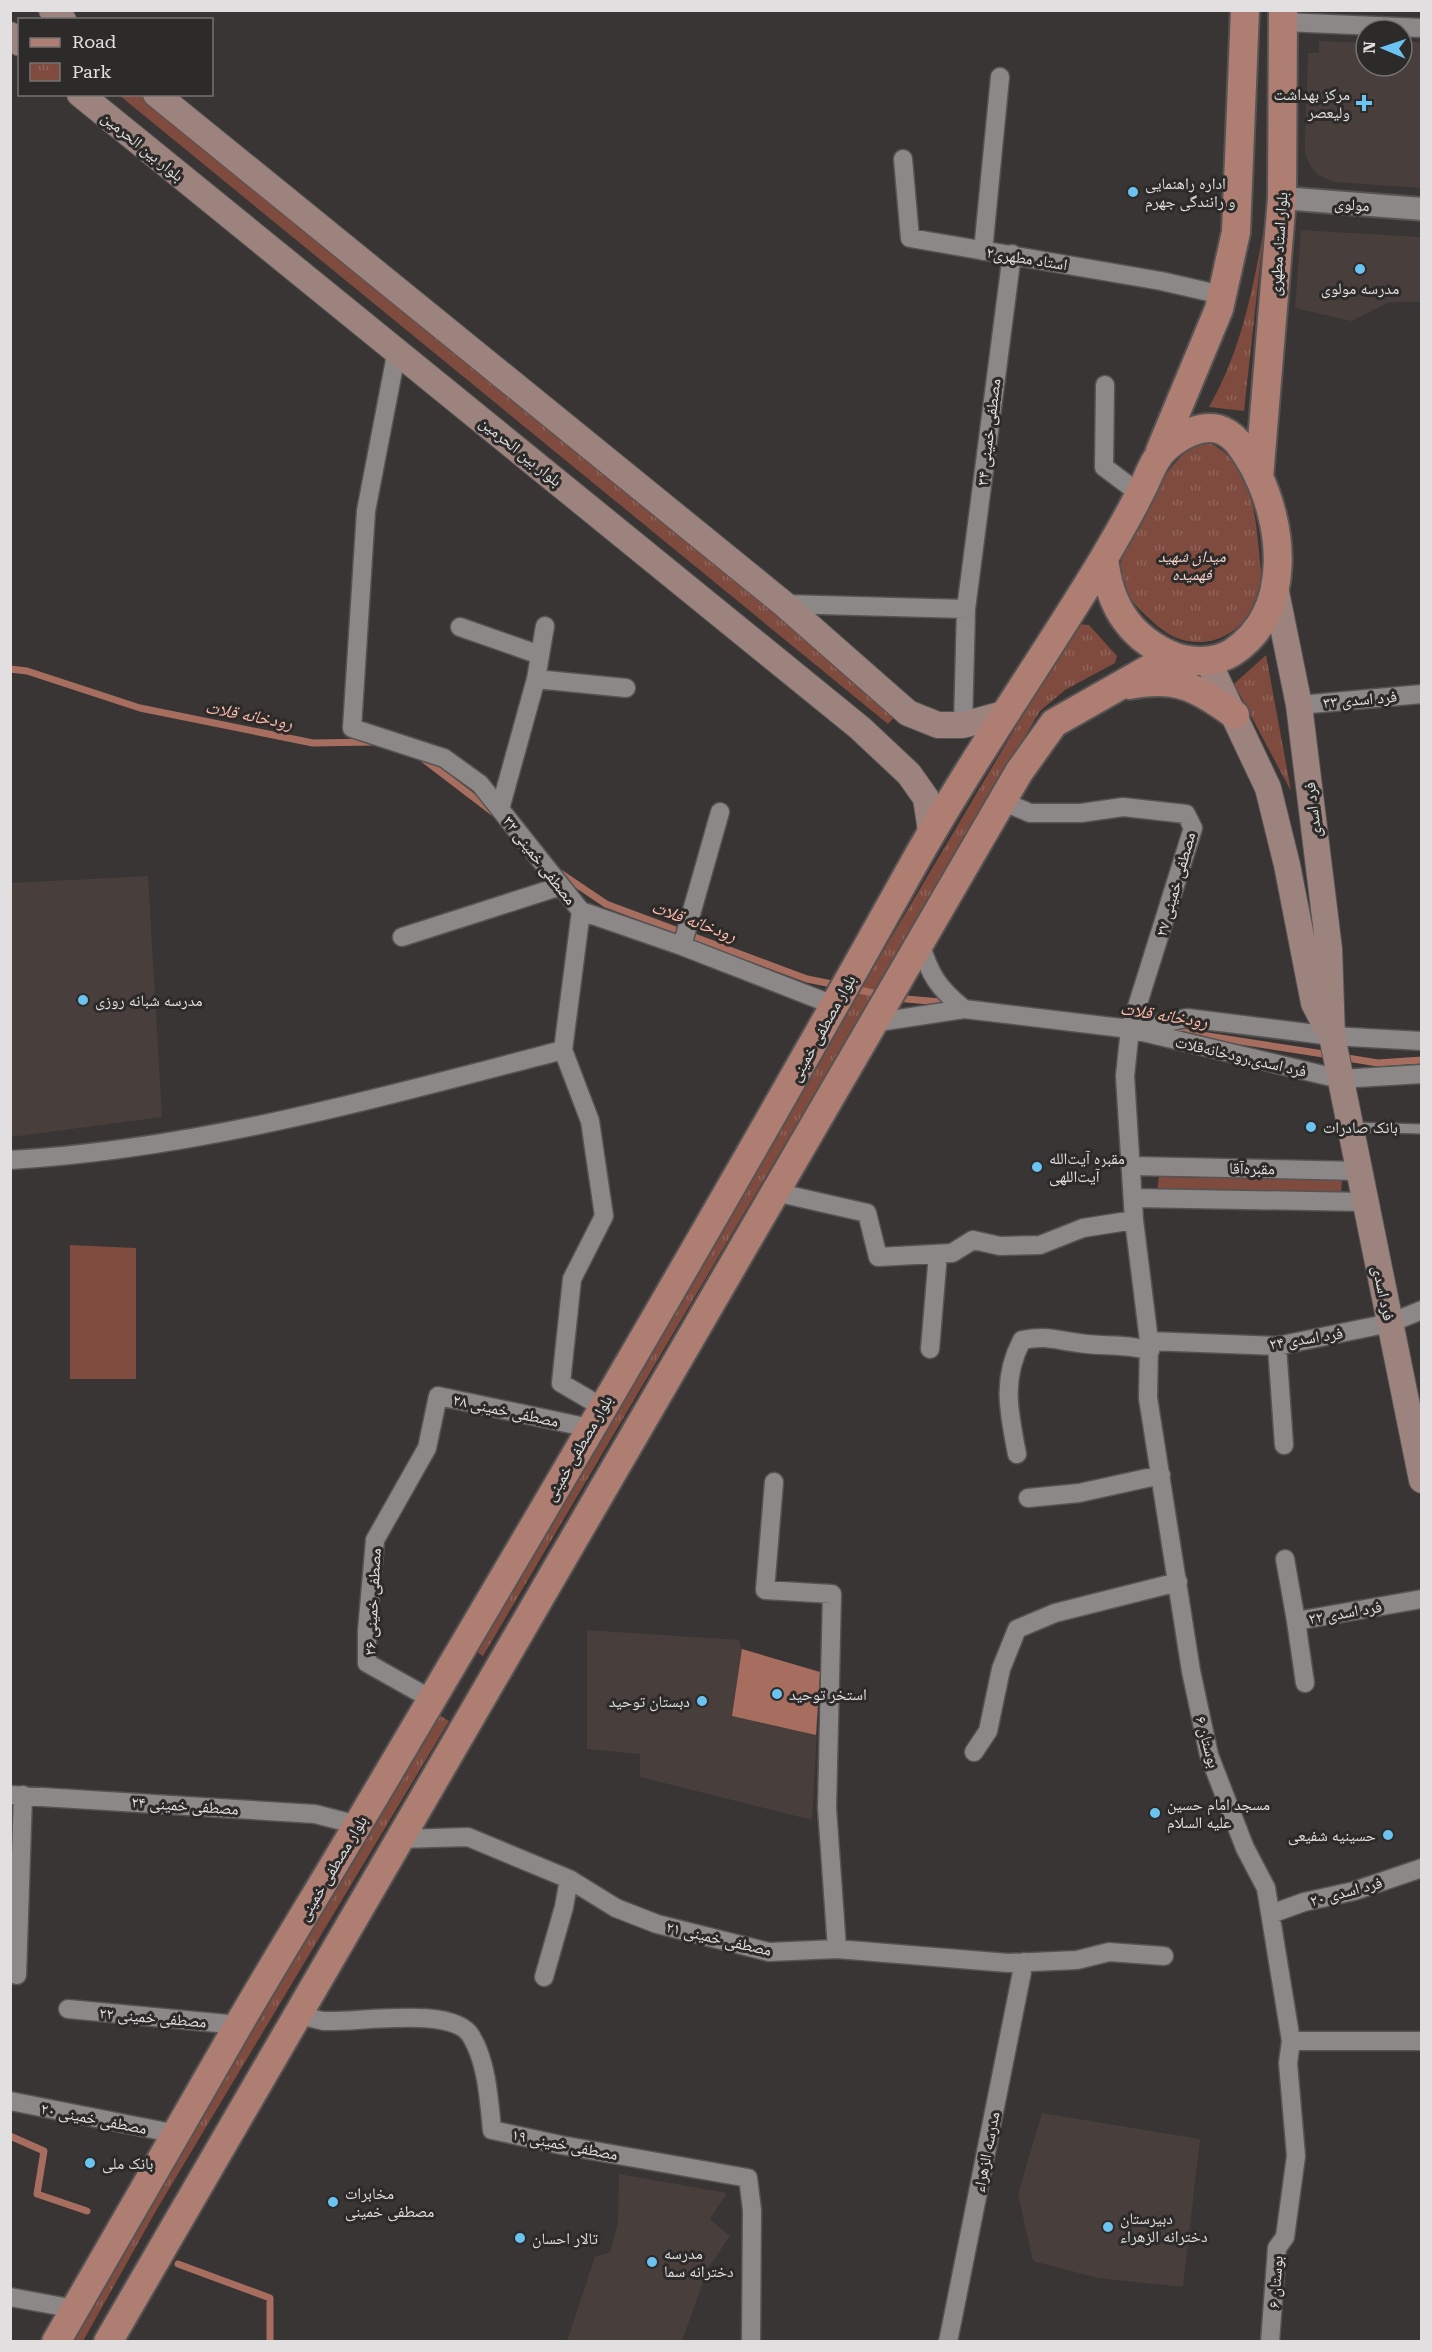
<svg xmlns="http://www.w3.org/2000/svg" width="1432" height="2352" font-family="'Roboto Serif','Noto Naskh Arabic',serif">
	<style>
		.built { fill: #483e3c }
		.green { fill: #7f4b3f }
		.park { fill: url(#park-tufts) }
		.water { fill: #a76e60 }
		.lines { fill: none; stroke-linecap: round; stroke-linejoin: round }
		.stream { stroke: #a76e60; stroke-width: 7 }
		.service-casing { stroke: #555353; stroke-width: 12 }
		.minor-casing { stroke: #555353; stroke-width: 21 }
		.tertiary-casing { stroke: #555353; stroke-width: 26 }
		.secondary-casing { stroke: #555353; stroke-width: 28 }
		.primary-casing { stroke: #555353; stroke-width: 32 }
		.service { stroke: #8b8887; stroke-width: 9 }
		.minor { stroke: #8b8887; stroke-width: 18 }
		.tertiary { stroke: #8b8887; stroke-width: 22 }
		.secondary { stroke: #9d837d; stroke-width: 26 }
		.primary { stroke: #ae7e73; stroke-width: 28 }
		.poi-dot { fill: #6bc3f2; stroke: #2d2b2a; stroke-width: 2 }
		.labels { text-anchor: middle; stroke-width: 6; stroke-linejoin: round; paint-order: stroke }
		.poi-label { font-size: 16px; fill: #e1dfdf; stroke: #2d2b2a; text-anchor: start }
		.street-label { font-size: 16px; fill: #e1dfdf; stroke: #2d2b2a }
		.park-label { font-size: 16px; font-style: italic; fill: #f7d3ca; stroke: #2d2b2a }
		.water-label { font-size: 18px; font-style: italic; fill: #ffb9a8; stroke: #2d2b2a }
	</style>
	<defs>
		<pattern id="park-tufts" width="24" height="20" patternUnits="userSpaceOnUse" patternTransform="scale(1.5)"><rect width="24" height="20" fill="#7f4b3f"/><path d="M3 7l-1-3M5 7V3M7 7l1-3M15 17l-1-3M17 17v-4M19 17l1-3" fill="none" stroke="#91645a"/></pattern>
	</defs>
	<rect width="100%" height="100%" fill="#383534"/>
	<path class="built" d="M1319,41l47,2v23h36v-25l19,1v146l-87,-6 -16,-7 -7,-8 -6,-13v-15l3,-86h11z
		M1301,230l120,7v65h-32l-38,19 -56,-13z
		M148,876l14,241 -151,20v-254z
		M587,1630l152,10 3,9 78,23 -8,148 -172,-43v-23l-53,-5z
		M1042,2113l158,26 -17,148 -85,-9 -65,-17 -15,-67z
		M619,2174l108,19 -17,26 20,17 -22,32 -26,73h-115l28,-84 15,-5 8,-29z"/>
	<path class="green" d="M1159,1177l183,3 -1,14 -184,-3z
		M70,1245l66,3v131h-66z"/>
	<path class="park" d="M119,95h22l448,357 307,263 -8,9z
		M1264,229l-20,182 -35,-4c32,-56 43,-115 55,-178z
		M1203,440c46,17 52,68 56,111 1,13 4,28 1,41 -6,26 -32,49 -58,50 -20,1 -35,-7 -49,-20 -14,-13 -31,-28 -33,-47 -3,-30 54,-127 83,-135z
		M1077,624l12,1 28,31 -2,7 -50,27 -25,21 -557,945 -13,-8z
		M1266,655l25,136 -57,-107z
		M436,1713l13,8 -292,488 -74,132 -17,1z"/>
	<path class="water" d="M742,1649l78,23 -4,63 -84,-19z"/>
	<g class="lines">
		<path class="stream" d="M10,669l17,2 113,37 173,35 59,-1
			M422,758l72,55
			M560,873l46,31 201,75 30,6
			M851,988l30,7
			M895,998l57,5
			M1169,1030l161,25
			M1341,1057l37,6 44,-3
			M10,2136l34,15 -7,43 50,17
			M178,2264l92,34v44"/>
		<g class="service-casing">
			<path id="service" d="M1353,1127l69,2"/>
		</g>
		<g class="minor-casing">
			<path id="minor" d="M1284,22l138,6
				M903,159l7,79 251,43 61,14
				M983,251l17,-174
				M397,350l-31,161 -14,217 92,30 36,26 101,127 101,35 154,60
				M1105,385l-1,82 36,27
				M784,604l182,5
				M460,627l80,28
				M536,679l90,9
				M1299,705l123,-11
				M963,725l3,-116 46,-355
				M1002,801l28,12h51l42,-6 63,7 7,14 -63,201 -5,47 9,144 15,121 -1,57 43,273 18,84 36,93 21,40 25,153 -3,22 8,93 -11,81 -8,11 -7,94
				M500,809l36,-130 9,-53
				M581,911l-18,139 27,71 14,95 -32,63 -11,104 41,24
				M402,937l159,-51
				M920,943c10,32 18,45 44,66
				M682,946l38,-134
				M872,1023l92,-14 166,20 210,50 82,-5
				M1138,1028l49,-10 145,18 90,5
				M10,1160c189,-11 371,-63 553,-110
				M1132,1166l227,5
				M775,1192l92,21 11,44 74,-4 21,-13 27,6 40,-1 43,-17 51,-8
				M1135,1198l230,4
				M1149,1341l128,5 113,-23 32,-13
				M1277,1346l7,99
				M930,1349l8,-95
				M1017,1454c-8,-42 -16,-74 5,-114 25,-5 33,0 57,3 24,4 47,0 71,8
				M774,1482l-9,108 67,4 -5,214 10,141
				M1028,1498l51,-5 82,-18
				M1285,1559l11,62 126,-22
				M1296,1621l9,62
				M431,1699l-64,-36v-32l8,-91 52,-92 11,-52 152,32
				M974,1752l14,-21 13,-62 16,-40 38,-16 123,-31
				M10,1795l305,19 43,11
				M400,1839l68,-2 101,42 47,29 41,16 112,28 68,-3 171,14 69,-3 32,-8 55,4
				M1271,1914l33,-12 50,-11 68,-23
				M17,1975l6,-180
				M544,1977l20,-70 5,-28
				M68,2009l171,16
				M298,2014c8,2 18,6 26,7 32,2 129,-16 147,15 16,26 18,64 21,94l69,15 187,33 4,32 -1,132
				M1291,2041h131
				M10,2101l167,33
				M10,2297l65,12
				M948,2342l76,-380"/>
		</g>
		<g class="tertiary-casing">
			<path id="tertiary" d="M1282,198l140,11"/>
		</g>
		<g class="secondary-casing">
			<path id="secondary" d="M52,10l11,10
				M10,35l10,8
				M80,94l780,634 49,46 17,24 5,33
				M156,94l628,510 124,109 30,12h25l44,-12
				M1275,587l24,118 30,244 3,87 90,444
				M1208,661l60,127 19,77 27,138 13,25"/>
		</g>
		<g class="primary-casing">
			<path id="primary" d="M1160,451l59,-142 17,-77 9,-222
				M1259,478l23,-280 1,-188
				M1129,685c47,-9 68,2 106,30
				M56,2342c62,-106 122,-212 183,-318 39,-67 79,-132 118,-198 187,-316 373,-632 551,-952 59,-107 130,-207 193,-311 14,-24 28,-47 40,-72 8,-15 13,-34 27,-45 13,-11 32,-21 50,-17 18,5 27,23 36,38 30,57 40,144 -21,185 -18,12 -46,11 -65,2 -42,-20 -59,-52 -64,-96
				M108,2342l911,-1570 35,-49 118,-67"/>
		</g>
		<use href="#service" class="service"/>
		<use href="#minor" class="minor"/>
		<use href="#tertiary" class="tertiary"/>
		<use href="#secondary" class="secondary"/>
		<use href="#primary" class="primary"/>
	</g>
	<g class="poi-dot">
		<path d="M1361 94h6v6h6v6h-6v6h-6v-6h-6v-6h6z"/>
		<circle cx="1133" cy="192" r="6"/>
		<circle cx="1360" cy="269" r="6"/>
		<circle cx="83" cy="1000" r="6"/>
		<circle cx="1311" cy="1127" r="6"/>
		<circle cx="1037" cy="1167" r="6"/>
		<circle cx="777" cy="1694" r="6"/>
		<circle cx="702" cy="1701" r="6"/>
		<circle cx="1155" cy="1813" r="6"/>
		<circle cx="1388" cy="1835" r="6"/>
		<circle cx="90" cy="2163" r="6"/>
		<circle cx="333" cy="2202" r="6"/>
		<circle cx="1108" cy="2227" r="6"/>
		<circle cx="520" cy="2238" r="6"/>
		<circle cx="652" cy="2262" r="6"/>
	</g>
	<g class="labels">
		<g class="poi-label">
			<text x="1350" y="100" text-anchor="end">مرکز بهداشت<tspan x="1350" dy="18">ولیعصر</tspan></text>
			<text x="1145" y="189">اداره راهنمایی<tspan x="1145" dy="18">و رانندگی جهرم</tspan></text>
			<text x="1360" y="294" text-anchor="middle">مدرسه مولوی</text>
			<text x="95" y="1006">مدرسه شبانه روزی</text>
			<text x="1323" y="1133">بانک صادرات</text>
			<text x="1049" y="1164">مقبره آیت‌الله<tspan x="1049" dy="18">آیت‌اللهی</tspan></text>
			<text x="789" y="1700">استخر توحید</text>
			<text x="690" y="1707" text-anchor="end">دبستان توحید</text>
			<text x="1167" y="1810">مسجد امام حسین<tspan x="1167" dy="18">علیه السلام</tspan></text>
			<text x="1376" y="1841" text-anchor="end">حسینیه شفیعی</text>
			<text x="102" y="2169">بانک ملی</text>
			<text x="345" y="2199">مخابرات<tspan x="345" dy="18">مصطفی خمینی</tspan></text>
			<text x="1120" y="2224">دبیرستان<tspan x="1120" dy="18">دخترانه الزهراء</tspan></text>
			<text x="532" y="2244">تالار احسان</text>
			<text x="664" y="2259">مدرسه<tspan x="664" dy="18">دخترانه سما</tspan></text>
		</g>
		<g class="street-label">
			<text transform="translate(143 146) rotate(39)" y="6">بلوار بین الحرمین</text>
			<text transform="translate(1352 204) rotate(4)" y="6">مولوی</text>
			<text transform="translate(1278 244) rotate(-86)" y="6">بلوار استاد مطهری</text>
			<text transform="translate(1027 258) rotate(9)" y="6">استاد مطهری۲</text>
			<text transform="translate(988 432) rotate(-83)" y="6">مصطفی خمینی ۳۴</text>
			<text transform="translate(521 451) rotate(39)" y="6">بلوار بین الحرمین</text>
			<text transform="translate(1360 699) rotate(-5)" y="6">فرد اسدی ۳۳</text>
			<text transform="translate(1312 810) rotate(-97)" y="6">فرد اسدی</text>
			<text transform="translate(540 860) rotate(52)" y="6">مصطفی خمینی ۳۲</text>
			<text transform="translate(1175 884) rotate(-74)" y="6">مصطفی خمینی ۲۷</text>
			<text transform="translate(822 1028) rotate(-61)" y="6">بلوار مصطفی خمینی</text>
			<text transform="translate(1241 1056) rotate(13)" y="6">فرد اسدی،رودخانه‌قلات</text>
			<text transform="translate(1252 1168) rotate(1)" y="6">مقبره‌آقا</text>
			<text transform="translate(1384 1293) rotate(78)" y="6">فرد اسدی</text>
			<text transform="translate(1306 1338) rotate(-9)" y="6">فرد اسدی ۲۴</text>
			<text transform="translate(506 1410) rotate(12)" y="6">مصطفی خمینی ۲۸</text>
			<text transform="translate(578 1448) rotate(-60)" y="6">بلوار مصطفی خمینی</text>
			<text transform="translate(372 1602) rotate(-87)" y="6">مصطفی خمینی ۲۶</text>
			<text transform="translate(1345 1612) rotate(-10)" y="6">فرد اسدی ۲۲</text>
			<text transform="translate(1208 1742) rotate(75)" y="6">بوستان ۶</text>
			<text transform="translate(185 1805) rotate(4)" y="6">مصطفی خمینی ۲۴</text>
			<text transform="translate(332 1868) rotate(-59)" y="6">بلوار مصطفی خمینی</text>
			<text transform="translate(1346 1891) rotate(-15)" y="6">فرد اسدی ۲۰</text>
			<text transform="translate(719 1938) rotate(13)" y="6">مصطفی خمینی ۲۱</text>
			<text transform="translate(153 2017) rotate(5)" y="6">مصطفی خمینی ۲۲</text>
			<text transform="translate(94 2118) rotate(11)" y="6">مصطفی خمینی ۲۰</text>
			<text transform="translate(565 2144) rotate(11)" y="6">مصطفی خمینی ۱۹</text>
			<text transform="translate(986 2152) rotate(-79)" y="6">مدرسه الزهراء</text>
			<text transform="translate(1275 2282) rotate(-86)" y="6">بوستان ۶</text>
		</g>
		<g class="park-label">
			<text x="1192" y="562">میدان شهید<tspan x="1192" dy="18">فهمیده</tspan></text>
		</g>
		<g class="water-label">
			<text transform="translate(249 715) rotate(11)" y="6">رودخانه قلات</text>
			<text transform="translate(694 921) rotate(20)" y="6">رودخانه قلات</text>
			<text transform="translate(1164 1015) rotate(9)" y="6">رودخانه قلات</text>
		</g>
	</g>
	<rect width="1432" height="2352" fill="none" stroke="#e1dfdf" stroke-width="24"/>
	<rect x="18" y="18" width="195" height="78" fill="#2d2b2a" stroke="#757372" stroke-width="1.5"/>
	<rect x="30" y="38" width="30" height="9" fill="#ae7e73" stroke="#757372" stroke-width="1.5"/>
	<text x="72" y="48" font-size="18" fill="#e1dfdf">Road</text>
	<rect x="30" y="63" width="30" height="18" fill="url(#park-tufts)" stroke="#757372" stroke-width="1.5"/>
	<text x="72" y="78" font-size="18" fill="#e1dfdf">Park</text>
	<g transform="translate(1384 48) rotate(272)"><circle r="28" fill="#2d2b2a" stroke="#757372" stroke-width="1.5"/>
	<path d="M0-4.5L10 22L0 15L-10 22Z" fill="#6bc3f2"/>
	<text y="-9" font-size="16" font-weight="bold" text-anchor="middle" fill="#e1dfdf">N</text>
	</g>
</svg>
